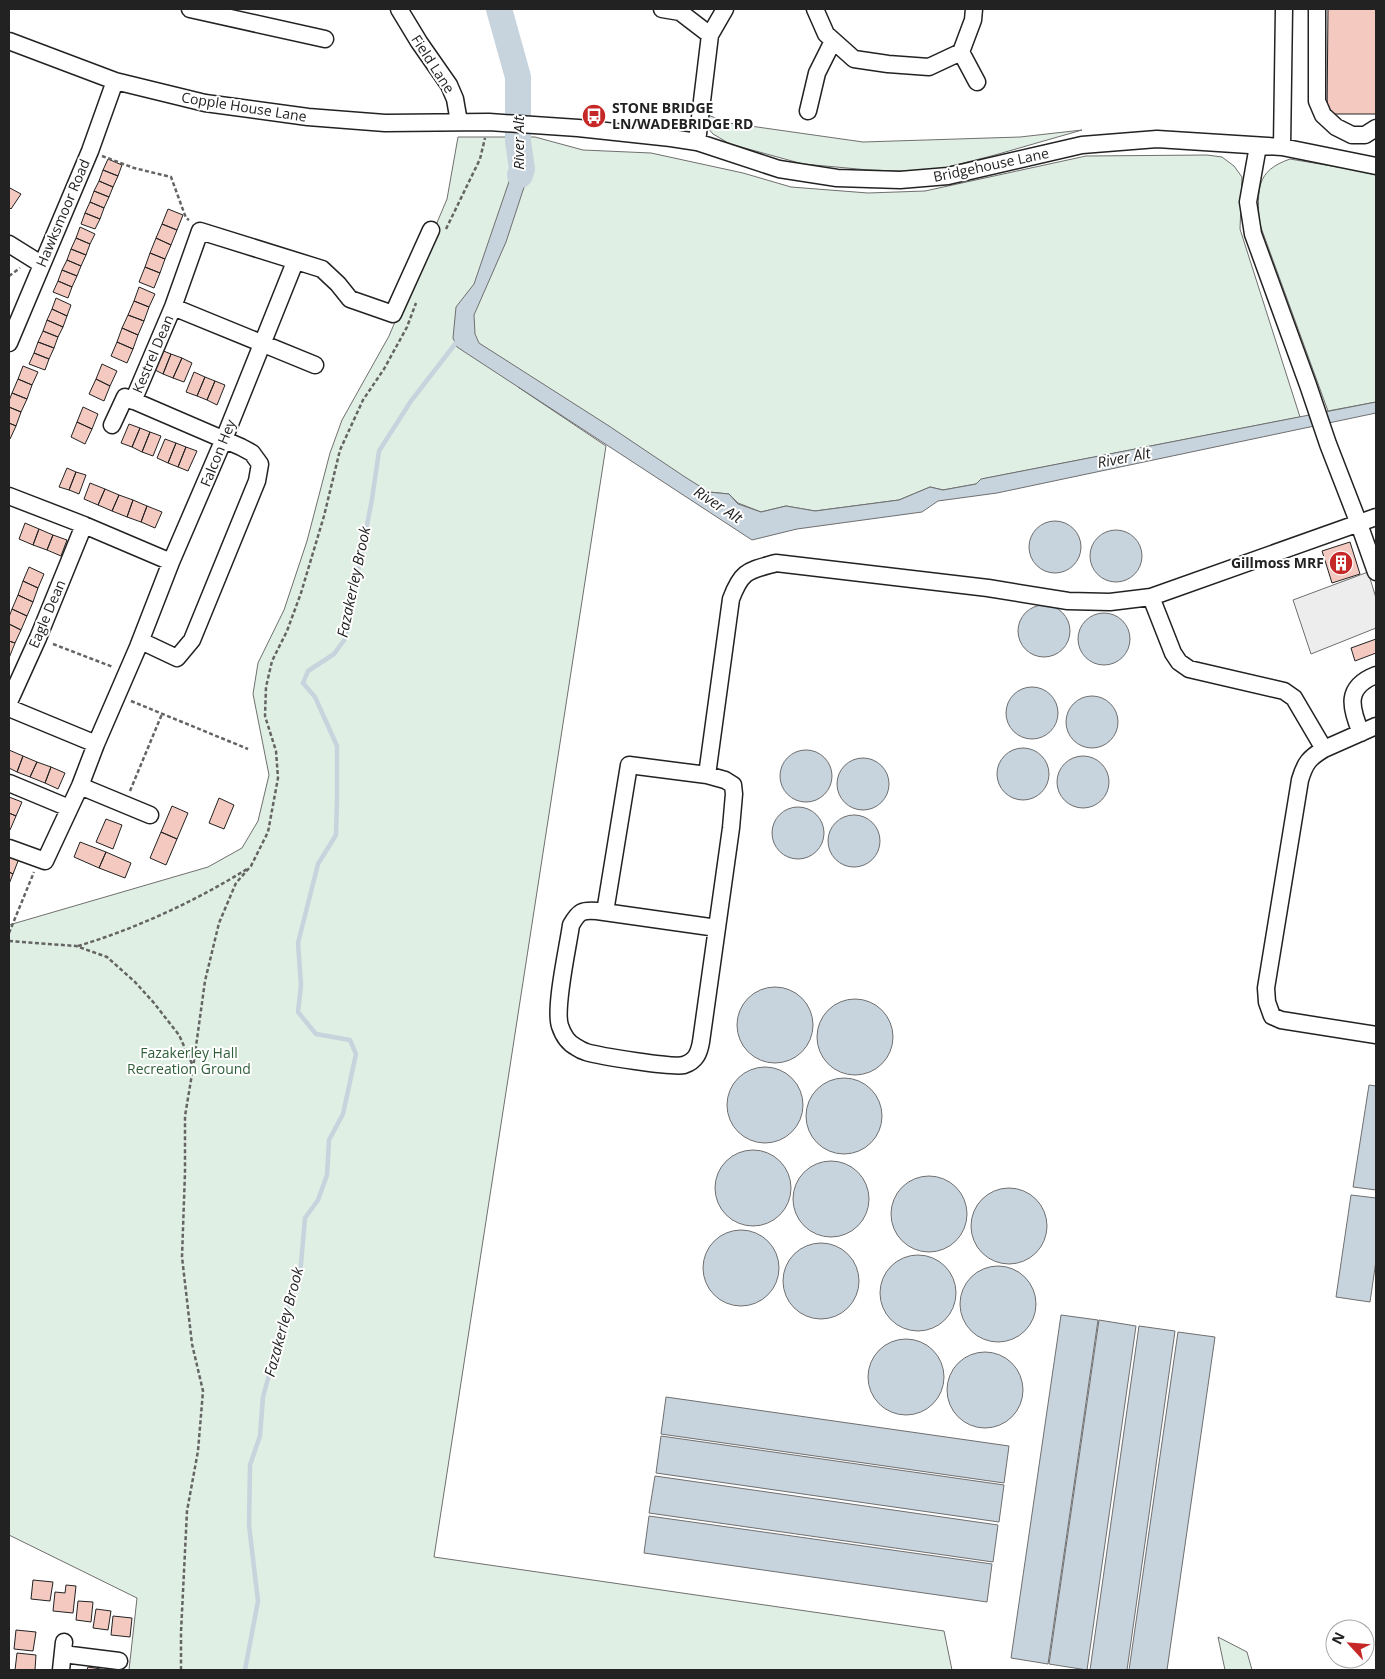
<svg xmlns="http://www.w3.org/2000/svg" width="1385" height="1679" font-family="'Open Sans',sans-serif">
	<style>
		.green { fill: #e0efe3; stroke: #6f6f6f }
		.parking { fill: #ededed; stroke: #6f6f6f }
		.water { fill: #c7d3dd; stroke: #6f6f6f }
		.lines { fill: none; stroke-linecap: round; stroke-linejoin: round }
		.stream { stroke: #c7d3dd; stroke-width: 4.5 }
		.river { stroke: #c7d3dd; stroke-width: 26 }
		.building { fill: #f3c9c0; stroke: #222 }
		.minor-casing { stroke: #222; stroke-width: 19 }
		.path { stroke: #646464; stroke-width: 2.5; stroke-dasharray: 4 2.5; stroke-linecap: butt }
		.minor { stroke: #fff; stroke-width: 16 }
		.labels { text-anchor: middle; stroke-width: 4; stroke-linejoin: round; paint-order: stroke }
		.street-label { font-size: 14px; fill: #222; stroke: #fff }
		.poi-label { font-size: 14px; font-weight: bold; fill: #222; stroke: #fff; text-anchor: start }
		.park-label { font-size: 14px; fill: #2f5e38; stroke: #fff }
		.water-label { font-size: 15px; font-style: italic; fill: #222; stroke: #fff }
	</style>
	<rect width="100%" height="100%" fill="#fff"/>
	<path class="green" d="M705,114l24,9 134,19 157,-5 62,-7 -87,25 -67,17 -59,-2 -66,-6 -73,-20 -17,-10 -6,-7z
		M458,137h77l48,13 68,3 92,20 48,14 77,6 57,-2 161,-35 121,-1 15,2 12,9 8,11 -2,52 60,188 -318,62 -6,5 -33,6 -13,-3 -31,13 -84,11 -29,-5 -25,6 -23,-9 -9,-9 -20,-2 -191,-105 88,59 -172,1111 510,74 8,39h-823l8,-72 -128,-63v-610l199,-58 34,-19 16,-27 11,-46 -16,-81 5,-31 26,-53 23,-69 23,-88 12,-33 47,-84 58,-137z
		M1290,159l60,10 26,6v227l-48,9 -69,-189c-1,-32 -4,-51 31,-63z
		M1218,1637l29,15 5,18h-27z"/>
	<path class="parking" d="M1368,572l8,26v30l-65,26 -18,-54z"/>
	<path class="water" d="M513,141h14l3,28 -24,73 -32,73 1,19 4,9 130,83 76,51 24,15 20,2 9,10 23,8 25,-6 29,5 84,-11 31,-13 13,3 33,-6 5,-5 395,-77v11l-379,80 -59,8 -16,11 -125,17 -45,11 -295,-193 -4,-9 3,-31 18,-23 40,-117z
		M1029 547a26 26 0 1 1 52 0a26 26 0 1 1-52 0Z
		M1090 556a26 26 0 1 1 52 0a26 26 0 1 1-52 0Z
		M1018 631a26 26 0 1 1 52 0a26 26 0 1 1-52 0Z
		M1078 639a26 26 0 1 1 52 0a26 26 0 1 1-52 0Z
		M1006 713a26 26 0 1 1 52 0a26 26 0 1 1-52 0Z
		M1066 722a26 26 0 1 1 52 0a26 26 0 1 1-52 0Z
		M997 774a26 26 0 1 1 52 0a26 26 0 1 1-52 0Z
		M780 776a26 26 0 1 1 52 0a26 26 0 1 1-52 0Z
		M1057 782a26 26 0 1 1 52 0a26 26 0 1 1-52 0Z
		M837 784a26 26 0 1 1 52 0a26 26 0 1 1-52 0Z
		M772 833a26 26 0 1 1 52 0a26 26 0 1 1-52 0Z
		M828 841a26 26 0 1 1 52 0a26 26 0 1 1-52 0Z
		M737 1025a38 38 0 1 1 76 0a38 38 0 1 1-76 0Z
		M817 1037a38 38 0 1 1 76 0a38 38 0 1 1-76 0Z
		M727 1105a38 38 0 1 1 76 0a38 38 0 1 1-76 0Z
		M806 1116a38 38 0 1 1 76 0a38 38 0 1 1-76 0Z
		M1369,1085l7,1v104l-23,-3z
		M715 1188a38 38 0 1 1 76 0a38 38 0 1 1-76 0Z
		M793 1199a38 38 0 1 1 76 0a38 38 0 1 1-76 0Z
		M891 1214a38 38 0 1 1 76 0a38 38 0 1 1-76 0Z
		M971 1226a38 38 0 1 1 76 0a38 38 0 1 1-76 0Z
		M1351,1195l25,3v63l-6,41 -34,-5z
		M703 1268a38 38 0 1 1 76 0a38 38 0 1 1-76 0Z
		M783 1281a38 38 0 1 1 76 0a38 38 0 1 1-76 0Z
		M880 1293a38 38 0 1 1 76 0a38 38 0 1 1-76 0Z
		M960 1304a38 38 0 1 1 76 0a38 38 0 1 1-76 0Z
		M1061,1315l37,5 -50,344 -37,-6z
		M1099,1320l37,6 -49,344 -38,-6z
		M1139,1326l36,5 -48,339h-37z
		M1178,1332l37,5 -48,333h-38z
		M868 1377a38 38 0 1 1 76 0a38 38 0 1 1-76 0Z
		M947 1390a38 38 0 1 1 76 0a38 38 0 1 1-76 0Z
		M666,1397l343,49 -5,37 -343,-49z
		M661,1436l343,49 -5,37 -343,-49z
		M655,1476l343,49 -5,37 -344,-49z
		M649,1516l343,48 -5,38 -343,-49z"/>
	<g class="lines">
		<path class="stream" d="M245,1670l13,-69 -9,-76 1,-60 10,-29 3,-39 24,-88 13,-34 5,-57 13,-18 9,-25 2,-35 14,-26 13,-60 -6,-14 -34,-6 -18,-22 3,-27 -3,-42 20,-79 18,-29 1,-35v-54l-22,-49 -12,-14 5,-12 26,-17 11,-15 27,-140 7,-48 32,-50 48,-62"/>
		<path class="river" d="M499,9l19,68v64l4,28 -2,6"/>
	</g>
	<path class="building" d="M1328,9h48v105h-49z
		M108,159l14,6 -4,11 -15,-6z
		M103,170l15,6 -5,11 -14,-6z
		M99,181l14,6 -4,10 -15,-6z
		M10,188l11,6 -10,15 -2,-2v-16z
		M94,191l15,6 -5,11 -14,-6z
		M90,202l14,6 -4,11 -15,-6z
		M168,209l15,6 -6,15 -15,-6z
		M85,213l15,6 -5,10 -14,-5z
		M162,224l15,6 -6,15 -15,-7z
		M80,227l15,7 -5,10 -14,-6z
		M76,238l14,6 -4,11 -15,-6z
		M156,238l15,7 -6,14 -15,-6z
		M71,249l15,6 -5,11 -14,-6z
		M150,253l15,6 -5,14 -15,-6z
		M67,260l14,6 -4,10 -15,-6z
		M145,267l15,6 -6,15 -15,-6z
		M62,270l15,6 -5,11 -14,-6z
		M58,281l14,6 -4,11 -15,-6z
		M139,287l16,7 -6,13 -15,-6z
		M56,298l15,7 -4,11 -15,-7z
		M134,301l15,6 -5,14 -16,-6z
		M52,309l15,7 -4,11 -16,-7z
		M128,315l16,6 -6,14 -16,-7z
		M47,320l16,7 -5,10 -15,-6z
		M122,328l16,7 -5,14 -16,-7z
		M43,331l15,6 -4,11 -16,-6z
		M38,342l16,6 -5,11 -15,-6z
		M117,342l16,7 -6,14 -16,-7z
		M161,350l10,4 -8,20 -10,-5z
		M34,353l15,6 -4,11 -16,-6z
		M171,354l11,4 -9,20 -10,-4z
		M182,358l10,5 -8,19 -11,-4z
		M102,364l15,7 -7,15 -14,-7z
		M23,366l15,6 -6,13 -14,-6z
		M194,372l11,5 -8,19 -11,-4z
		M205,377l10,4 -8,19 -10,-4z
		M18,379l14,6 -5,14 -15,-6z
		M96,379l14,7 -6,15 -15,-7z
		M215,381l10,4 -8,20 -10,-5z
		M12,393l15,6 -6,13 -12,-5v-6z
		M9,407l12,5 -5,14 -7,-3z
		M83,407l15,7 -6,15 -15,-7z
		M77,422l15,7 -7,15 -14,-7z
		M9,423l7,3 -6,13h-1z
		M129,424l11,4 -8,19 -11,-4z
		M140,428l10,4 -8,20 -10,-5z
		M150,432l11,4 -8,20 -11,-4z
		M165,439l11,4 -8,20 -11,-5z
		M176,443l10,4 -8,20 -10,-4z
		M186,447l11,4 -9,20 -10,-4z
		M67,468l9,4 -7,18 -10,-3z
		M76,472l10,3 -7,19 -10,-4z
		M90,483l15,6 -7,16 -14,-6z
		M105,489l14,6 -7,16 -14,-6z
		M119,495l14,5 -6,17 -15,-6z
		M133,500l14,6 -6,16 -14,-5z
		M147,506l15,6 -7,16 -14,-6z
		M25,523l14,6 -6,16 -14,-6z
		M39,529l14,6 -6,15 -14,-5z
		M53,535l14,5 -6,16 -14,-6z
		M1350,542l10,32 -28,9 -10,-32z
		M29,567l15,7 -6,14 -15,-7z
		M23,581l15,7 -5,14 -15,-7z
		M18,595l15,7 -6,14 -15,-7z
		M12,609l15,7 -6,14 -12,-6v-7z
		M9,624l12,6 -6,13 -6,-2z
		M1376,639v14l-21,8 -4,-13z
		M9,641l6,2 -6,15z
		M9,750l14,6 -6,16 -8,-4z
		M23,756l14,6 -7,15 -13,-5z
		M37,762l14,5 -6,16 -15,-6z
		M51,767l14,6 -7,16 -13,-6z
		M9,797l13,5 -6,14 -7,-3z
		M219,798l15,7 -10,24 -15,-6z
		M172,806l16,7 -11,26 -16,-7z
		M9,813l7,3 -6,14 -1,-1z
		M106,819l16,6 -9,24 -17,-7z
		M161,832l16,7 -11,26 -16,-7z
		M80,842l26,10 -7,16 -25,-11z
		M9,851l11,5 -7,18 -4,-2z
		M106,852l25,11 -6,15 -26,-10z
		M9,872l4,2 -4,10z
		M33,1580l20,2 -3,19 -19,-2z
		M66,1585l10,1 -3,27 -20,-2 2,-19 10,1z
		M78,1601l15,1 -2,20 -15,-2z
		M96,1609l15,2 -3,19 -15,-2z
		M113,1616l19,2 -2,19 -19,-2z
		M16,1630l20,2 -3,19 -19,-2z
		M17,1653l19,2 -1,15h-20z
		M88,1667l19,3h-20z"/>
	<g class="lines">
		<g class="minor-casing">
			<path id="minor" d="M190,9l135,30
				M399,9l20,33 30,43 6,14 4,23
				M662,9l18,3 30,23
				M815,9l11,25 28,25 34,5 41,3 32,-15 12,-32 1,-11
				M1317,9v92l6,14 13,12 16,8h13l11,-7
				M9,41l106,40 90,22 103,14 77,6 104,-1 89,6 93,10 26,4 82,27 58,9 63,2 48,-4 134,-31 75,-6 125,8 94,19
				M961,52l16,30
				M808,111l9,-38 16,-32
				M697,142l13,-107 15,-26
				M1258,146l-10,56 5,32 55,151 20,59 31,80 17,48
				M1282,147l2,-138
				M9,244l32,20
				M173,307l142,58
				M9,343l81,-192 25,-70
				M133,401l40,-94 27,-76 122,38 16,15 12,15 43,15 38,-84
				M112,425l13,-28 116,50 11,6 8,11 -3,17 -65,159 -15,18 -36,-17
				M9,496l75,29 87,37 -33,85 -42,97 -16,42 -35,75 -36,-13
				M1376,517l-225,80 22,56 6,9 10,7 95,22 10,7 30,51 52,-23
				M171,562l53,-123 71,-177
				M9,702l29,-64 46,-113
				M9,708l87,36
				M1361,733c-11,-26 -16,-46 15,-58
				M1324,749c-15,9 -19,14 -24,31l-34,208 1,14 5,14 9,4 95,15
				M9,783l60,25
				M80,786l70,29
				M605,912l24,-147 78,10
				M717,928l-120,-17c-15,-1 -18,0 -26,14 -3,22 -17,83 -11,101 3,9 8,17 16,21 3,2 7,4 10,5 13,4 87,16 98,13 12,-4 15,-12 17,-23l30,-214 3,-34 -1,-9 -8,-5 -18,-5 24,-176c11,-29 17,-28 45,-36l212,25 80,13 42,1 41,-5
				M63,1654l56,7
				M61,1670l3,-28"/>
		</g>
		<path class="path" d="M102,156l32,12 37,9 15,41 3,2
			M446,229l34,-70 5,-21
			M9,276l11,-8
			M53,644l60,23
			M131,701l117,48
			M130,791l32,-77
			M9,933l25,-61
			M9,941l67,5 31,11 28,25 19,21 25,32 14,31
			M78,946c57,-17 118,-45 169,-77
			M181,1670v-38l6,-121 11,-60 5,-60 -11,-47 -10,-87 3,-85v-56l8,-48 12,-87 14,-58 17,-40 15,-17 17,-34 10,-54 -2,-27 -11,-35 1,-29 6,-26 15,-30 14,-38 23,-77 16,-66 23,-50 21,-31 23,-42 9,-24"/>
		<use href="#minor" class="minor"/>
	</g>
	<defs>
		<g id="bus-disc" transform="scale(1.25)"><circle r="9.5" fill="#c62828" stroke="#fff"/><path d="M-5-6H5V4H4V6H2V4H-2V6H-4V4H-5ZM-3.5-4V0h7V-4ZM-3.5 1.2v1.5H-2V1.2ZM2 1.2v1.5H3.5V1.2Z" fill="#fff"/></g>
		<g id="building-disc" transform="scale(1.25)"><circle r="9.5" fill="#c62828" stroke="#fff"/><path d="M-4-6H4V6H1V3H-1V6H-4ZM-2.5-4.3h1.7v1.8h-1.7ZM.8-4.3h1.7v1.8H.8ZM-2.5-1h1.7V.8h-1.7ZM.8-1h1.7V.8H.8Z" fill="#fff"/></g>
	</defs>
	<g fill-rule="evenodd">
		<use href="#bus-disc" x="594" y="116"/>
		<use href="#building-disc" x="1341" y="563"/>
	</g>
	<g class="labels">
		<g class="street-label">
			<text transform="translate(433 64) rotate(57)" y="5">Field Lane</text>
			<text transform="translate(244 107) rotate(9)" y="5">Copple House Lane</text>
			<text transform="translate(991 165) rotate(-12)" y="5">Bridgehouse Lane</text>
			<text transform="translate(63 213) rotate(-67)" y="5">Hawksmoor Road</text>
			<text transform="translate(153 354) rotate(-67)" y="5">Kestrel Dean</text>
			<text transform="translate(218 453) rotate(-68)" y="5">Falcon Hey</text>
			<text transform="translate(47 614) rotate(-67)" y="5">Eagle Dean</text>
		</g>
		<g class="poi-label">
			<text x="612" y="113">STONE BRIDGE<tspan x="612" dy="16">LN/WADEBRIDGE RD</tspan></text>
			<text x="1324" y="568" text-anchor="end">Gillmoss MRF</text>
		</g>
		<g class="park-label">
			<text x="189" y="1058">Fazakerley Hall<tspan x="189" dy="16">Recreation Ground</tspan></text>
		</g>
		<g class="water-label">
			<text transform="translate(519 143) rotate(-90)" y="5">River Alt</text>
			<text transform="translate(1124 458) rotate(-11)" y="5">River Alt</text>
			<text transform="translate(718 505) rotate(33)" y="5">River Alt</text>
			<text transform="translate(354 582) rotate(-78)" y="5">Fazakerley Brook</text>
			<text transform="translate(284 1322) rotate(-75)" y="5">Fazakerley Brook</text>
		</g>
	</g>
	<rect width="1385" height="1679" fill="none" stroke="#222222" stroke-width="20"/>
	<g transform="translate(1350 1644) rotate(296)"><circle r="24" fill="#ffffff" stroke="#a7a7a7"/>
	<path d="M0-4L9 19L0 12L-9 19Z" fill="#c62828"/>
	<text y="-8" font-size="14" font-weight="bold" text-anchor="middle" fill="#222222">N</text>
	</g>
</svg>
